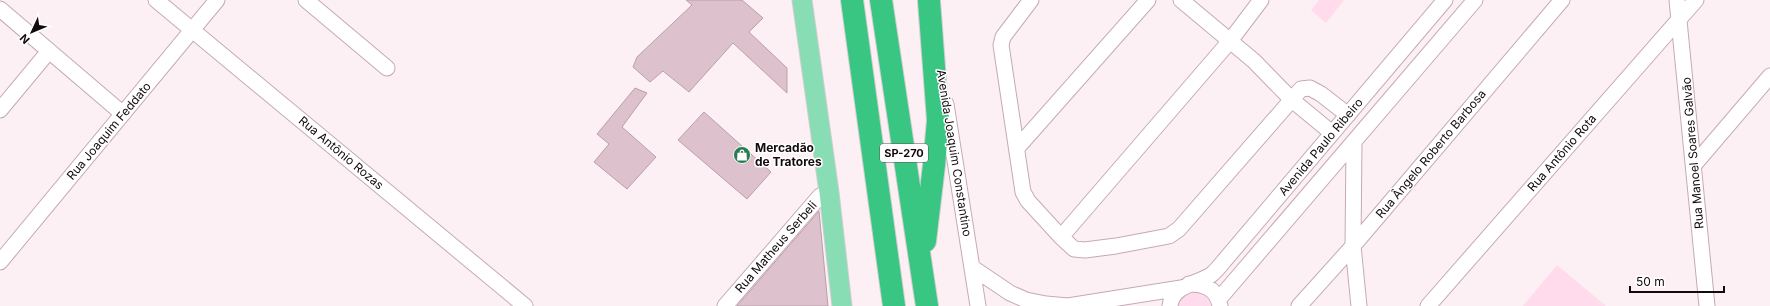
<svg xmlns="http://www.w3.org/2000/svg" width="1770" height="306" font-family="Inter,sans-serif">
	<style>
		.green { fill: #ffdbeb }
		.building { fill: #ddc1cd; stroke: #ba9fab }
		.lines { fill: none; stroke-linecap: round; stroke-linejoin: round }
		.minor-casing { stroke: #c5aab6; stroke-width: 17 }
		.major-casing { stroke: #d0cecf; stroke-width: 21 }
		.highway-casing { stroke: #d0cecf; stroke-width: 24 }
		.minor { stroke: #fff; stroke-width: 15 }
		.major { stroke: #88ddb4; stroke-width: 19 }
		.highway { stroke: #39c682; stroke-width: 22 }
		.labels { text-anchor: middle; stroke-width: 3; stroke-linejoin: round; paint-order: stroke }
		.shield { fill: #fff; stroke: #5a5456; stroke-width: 1 }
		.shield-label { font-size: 11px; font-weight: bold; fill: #130a0e }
		.street-label { font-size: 12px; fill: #130a0e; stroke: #fff }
		.poi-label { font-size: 12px; font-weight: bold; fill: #130a0e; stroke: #fff; text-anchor: start }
	</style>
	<rect width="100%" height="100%" fill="#fcf0f5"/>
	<path class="green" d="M1319,0h25l-18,23 -15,-13z
		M1557,265l49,41h-83z
		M1194,291c9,2 15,6 17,15h-33c1,-9 7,-13 16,-15z"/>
	<path class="building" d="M686,0h56l21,18 -14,14 38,36v25l-54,-50 -44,49 -26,-21 -13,11 -17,-15 4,-10 55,-52z
		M635,88l12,5 -25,34 34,30 -29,32 -33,-27 15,-18 -12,-10z
		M704,112l67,60 -24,27 -69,-59z
		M819,211l9,95h-91z"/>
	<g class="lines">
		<g class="minor-casing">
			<path id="minor" d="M156,0l369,306
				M306,0l81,68
				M1031,0l-28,37 -2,8 22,147 5,9 33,36 13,12 11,1 31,-4 53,-10 10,-7 122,-140 9,-1 11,6 27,21
				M1181,0l73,61 38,39 40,33
				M1677,0l30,306
				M0,9l123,105
				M946,104l32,202
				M0,110l49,-59
				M1354,142l-1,104 6,60
				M1017,148l131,-148
				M1694,165l76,-89
				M1061,237l169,-196 31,-41
				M0,262l217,-262
				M973,268l37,25 16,7 20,4 22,2 113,-18
				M1189,284c16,0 28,5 31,22
				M1219,299l256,-299
				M725,306l95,-110 9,-4
				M1170,306c2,-21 27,-22 41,-31 5,-4 9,-9 13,-14l221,-261
				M1299,306l54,-60 209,-246
				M1428,306l268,-306"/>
		</g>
		<g class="major-casing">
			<path id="major" d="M802,0l27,192 13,114"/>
		</g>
		<g class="highway-casing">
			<path id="highway" d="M852,0l42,306
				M881,0l46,306
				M925,241l9,-76 4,-45 -9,-119"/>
		</g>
		<use href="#minor" class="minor"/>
		<use href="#major" class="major"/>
		<use href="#highway" class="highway"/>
	</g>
	<defs>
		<g id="shop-disc" transform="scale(0.9)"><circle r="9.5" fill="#277e52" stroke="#fff"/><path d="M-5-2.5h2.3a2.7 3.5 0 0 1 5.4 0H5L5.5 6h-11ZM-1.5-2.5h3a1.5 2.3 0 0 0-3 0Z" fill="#fff"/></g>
	</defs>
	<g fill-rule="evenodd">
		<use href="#shop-disc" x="742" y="155"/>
	</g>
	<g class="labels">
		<rect class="shield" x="880" y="144" width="48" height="18" rx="3"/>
		<g class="shield-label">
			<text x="904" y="157">SP-270</text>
		</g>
		<g class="street-label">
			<text transform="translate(109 131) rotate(-50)" y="4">Rua Joaquim Feddato</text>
			<text transform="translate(1321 147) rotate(-50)" y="4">Avenida Paulo Ribeiro</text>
			<text transform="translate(341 153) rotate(40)" y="4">Rua Antônio Rozas</text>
			<text transform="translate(954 153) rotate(81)" y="4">Avenida Joaquim Constantino</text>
			<text transform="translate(1562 153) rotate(-49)" y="4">Rua Antônio Rota</text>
			<text transform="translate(1693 153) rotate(-95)" y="4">Rua Manoel Soares Galvão</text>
			<text transform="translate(1431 154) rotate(-50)" y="4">Rua Ângelo Roberto Barbosa</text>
			<text transform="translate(776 247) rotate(-49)" y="4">Rua Matheus Serbeli</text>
		</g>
		<g class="poi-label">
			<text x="755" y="152">Mercadão<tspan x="755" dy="14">de Tratores</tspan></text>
		</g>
	</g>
	<g transform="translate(32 32) rotate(226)" stroke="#ffffff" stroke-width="3" paint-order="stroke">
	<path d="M0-3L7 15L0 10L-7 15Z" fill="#130a0e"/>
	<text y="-6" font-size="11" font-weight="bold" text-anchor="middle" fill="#130a0e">N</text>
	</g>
	<path d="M1630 286v6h94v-6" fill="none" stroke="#130a0e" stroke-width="2"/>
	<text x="1636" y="286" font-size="12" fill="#130a0e" stroke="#ffffff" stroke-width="3" paint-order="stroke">50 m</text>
</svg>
